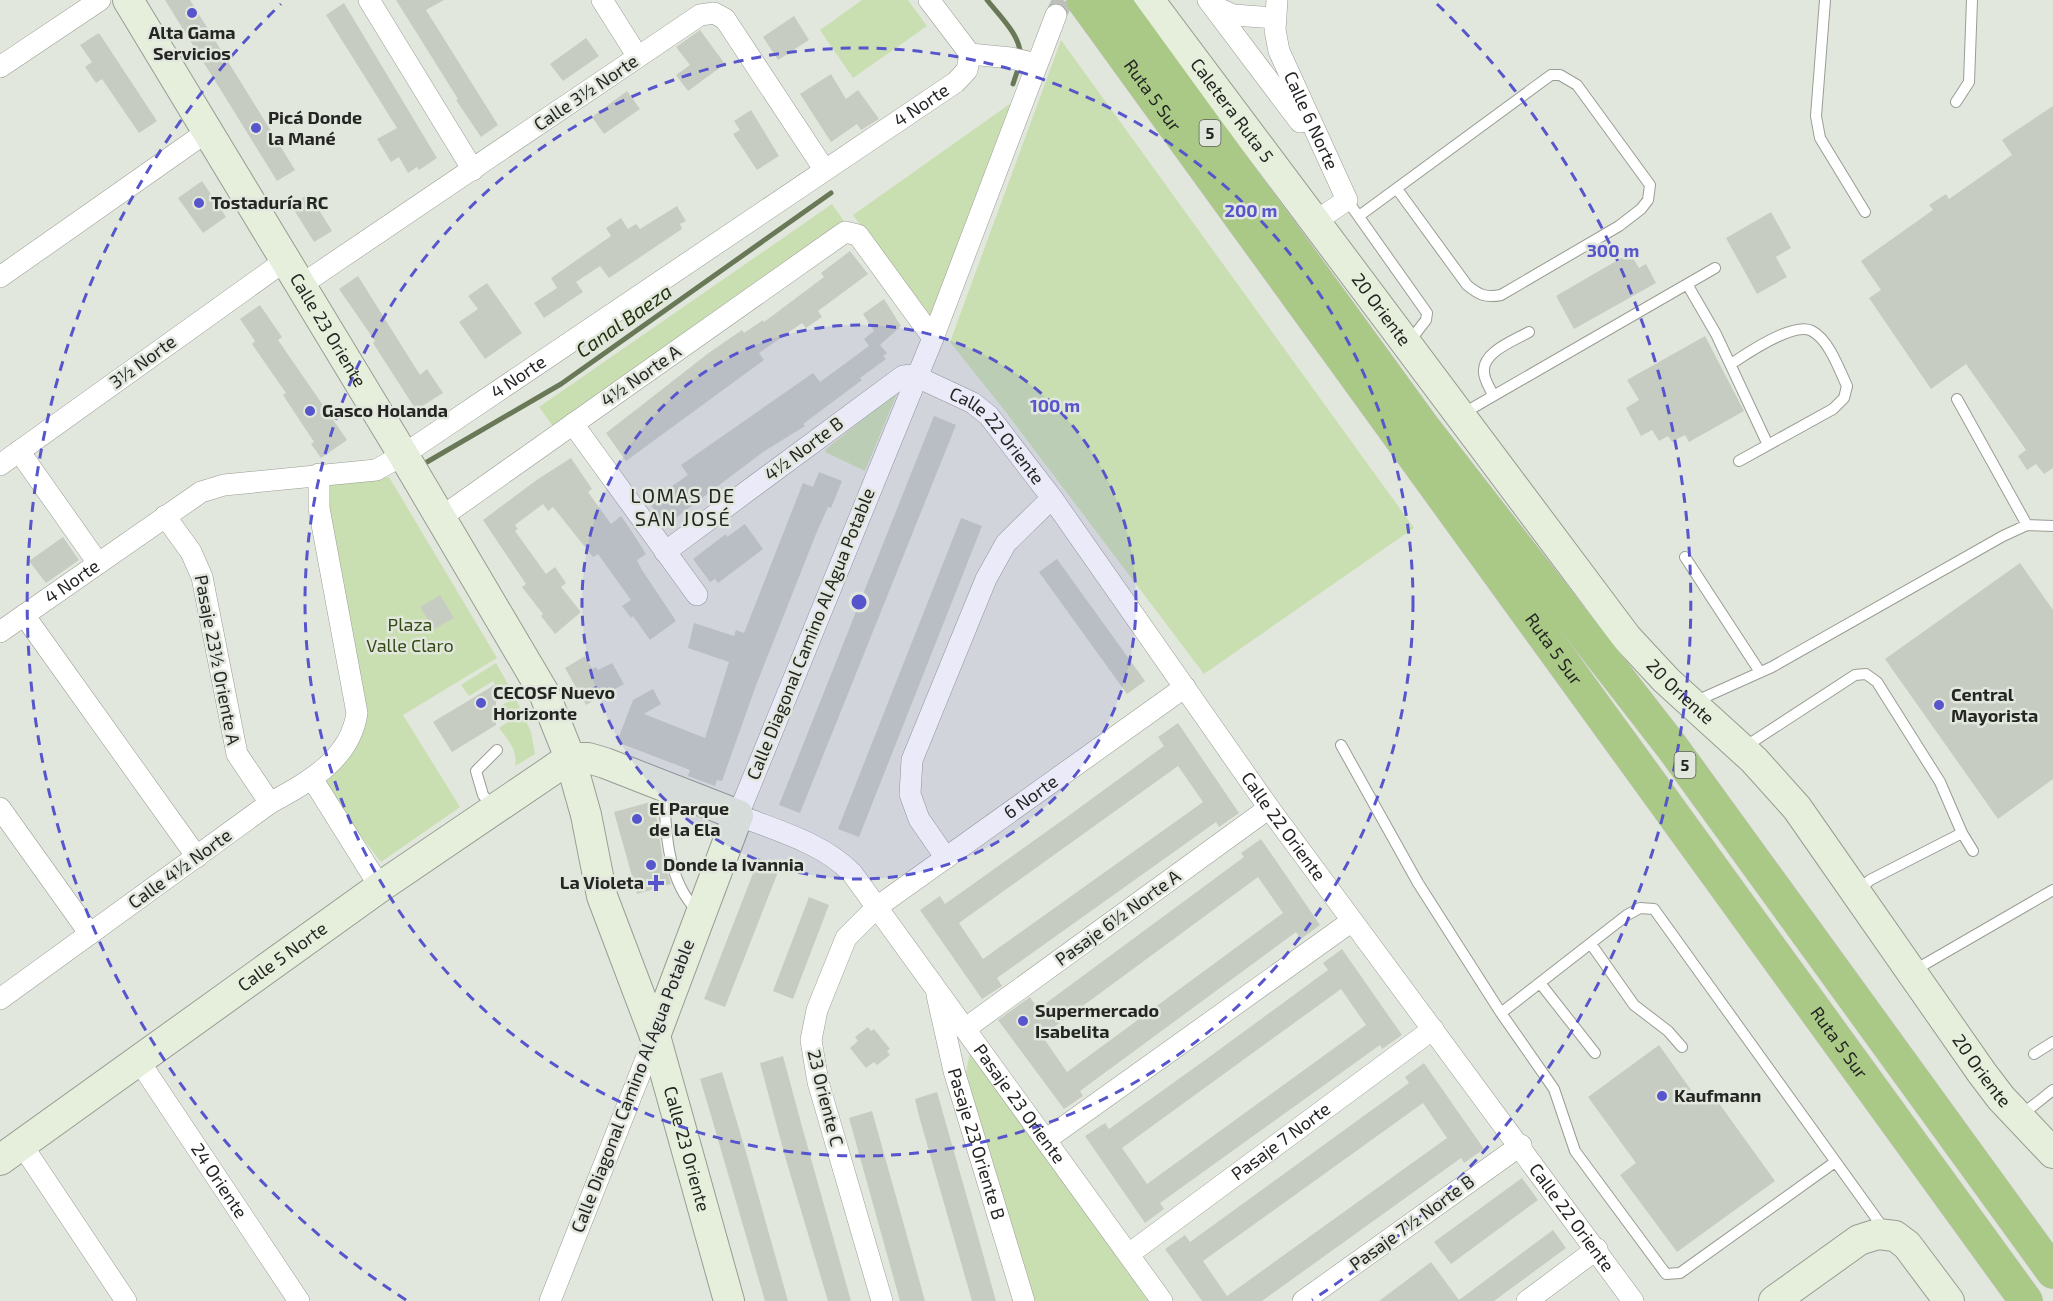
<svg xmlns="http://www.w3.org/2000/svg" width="2053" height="1301" font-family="'Exo 2',sans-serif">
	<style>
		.green { fill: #c9dfb1 }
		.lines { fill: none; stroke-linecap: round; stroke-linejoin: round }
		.stream { stroke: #697957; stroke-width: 5 }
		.building { fill: #c7ccc3; fill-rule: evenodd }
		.street-tunnel { stroke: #bcc0b8; stroke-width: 21; stroke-dasharray: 21 10; stroke-linecap: butt }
		.lane-casing { stroke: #989d94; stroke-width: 12 }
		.street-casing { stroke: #989d94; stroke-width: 22 }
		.secondary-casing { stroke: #989d94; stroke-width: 32 }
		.highway-casing { stroke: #c2c2c1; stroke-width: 34 }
		.lane { stroke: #fff; stroke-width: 10 }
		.street { stroke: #fff; stroke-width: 21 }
		.secondary { stroke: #e6efdb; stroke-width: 30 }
		.highway { stroke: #aac986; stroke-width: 33 }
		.ring { fill: none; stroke: #5755cc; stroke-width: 3; stroke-dasharray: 10 8 }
		.poi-dot { fill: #5755cc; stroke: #e2e7dd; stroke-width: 2 }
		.labels { text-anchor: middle; stroke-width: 5; stroke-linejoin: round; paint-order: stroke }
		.shield { fill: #e2e7dd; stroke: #5d605b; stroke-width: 1.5 }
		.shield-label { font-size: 16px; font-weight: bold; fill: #242623 }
		.poi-label { font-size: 18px; font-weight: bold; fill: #242623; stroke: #e2e7dd; text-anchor: start }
		.street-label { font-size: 18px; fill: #242623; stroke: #e2e7dd }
		.park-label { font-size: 18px; fill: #354b15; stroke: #e2e7dd }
		.water-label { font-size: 20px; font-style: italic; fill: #23330d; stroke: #e2e7dd }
		.neighbourhood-label { font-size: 20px; letter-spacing: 1.5px; fill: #242623; stroke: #e2e7dd }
		.centre { fill: #5755cc; stroke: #e2e7dd; stroke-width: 3 }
		.ring-label { font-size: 18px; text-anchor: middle; font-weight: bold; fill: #5755cc; stroke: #e2e7dd; stroke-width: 5; stroke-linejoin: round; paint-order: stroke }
	</style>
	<rect width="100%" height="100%" fill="#e2e7dd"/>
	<path class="green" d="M862,0h46l19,26 -74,52 -33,-48z
		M1061,40l353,488 -210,146 -199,-263 -55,-69z
		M1014,101l-85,218 -76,-104z
		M832,204l14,20 -291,205 -16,-22z
		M898,391l-33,80 -40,-19 1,-3z
		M389,477l108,181 -94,57 57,92 -79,55 -66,-85 41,-44 -33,-248z
		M496,663l16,28 -10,5 -9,-15 -24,15 -8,-11z
		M515,697l16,35 4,22 -20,12c3,-16 -7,-26 -16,-38l9,-6 -7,-16z
		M972,1043l176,258h-118l-64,-229z"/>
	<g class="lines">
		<path class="stream" d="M987,0c12,15 35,37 33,56
			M1013,84l6,-18
			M427,462l134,-78 270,-191"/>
	</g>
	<path class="building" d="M165,0h25l105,170 -18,11z
		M396,0h48l-18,10 72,115 -17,12 -25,-37 2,-1z
		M344,3l93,155 -18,12 -2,-3 -9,6 -9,-16 -8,5 -14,-23 20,-11 -71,-113z
		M794,16l15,24 -31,20 -15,-23z
		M700,30l25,34 -37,27 -12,-16 14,-10 -14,-18z
		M99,33l58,88 -18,12 -37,-54 -6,4 -11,-16 7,-5 -12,-17z
		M586,38l13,18 -36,25 -13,-17z
		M831,74l15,25 12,-9 21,29 -18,11 -4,-6 -26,18 -31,-48z
		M627,91l13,18 -36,25 -12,-17z
		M2053,106v362l-9,6 -8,-10 -9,6 -9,-14 8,-6 -60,-86 -35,25 -62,-91 12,-8 -20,-29 72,-51 -4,-5 17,-11 3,5 63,-44 -10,-15z
		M751,110l28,46 -22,14 -24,-36 7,-4 -6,-9z
		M202,181l24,36 -23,16 -25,-35z
		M309,194l23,37 -18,11 -23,-37z
		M677,206l9,15 -6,3 2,5 -73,49 -9,-12 -24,16 7,10 -39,26 -10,-15 23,-15 -6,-10 60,-42 -5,-8 15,-10 7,11 8,-5 4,5z
		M1771,212l20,36 -15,9 11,20 -30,17 -31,-56z
		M850,251l18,23 -50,37 4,6 -16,11 -4,-5 -43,30 5,7 -138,101 -20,-28 104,-81 32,-22 2,3 19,-13 1,2 60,-45 -3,-4z
		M1630,253l9,15 7,-4 10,19 -82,46 -18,-33z
		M358,276l62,99 7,-6 16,24 -27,17 -43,-67 2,-2 -36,-52z
		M487,283l35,50 -37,26 -26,-37 19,-13 -10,-13z
		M884,299l17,27 -21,19 7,8 -4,3 3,3 -26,19 2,2 -59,44 2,2 -42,26 -98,74 -16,-24 39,-27 -7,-10 132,-92 7,9 49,-36 -5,-7 10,-8 -11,-17z
		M260,305l22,32 -4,3 69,100 -26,18 -10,-14 3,-2 -31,-47 3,-2 -34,-49 3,-3 -15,-22z
		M1705,336l39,75 -55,31 -4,-7 -13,7 -4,-6 -9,5 -7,-11 -11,6 -15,-28 13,-8 -12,-20z
		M934,416l22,9 -156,388 -21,-8z
		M571,458l21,31 -4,3 23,32 10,-8 9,13 16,25 -9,6 5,10 34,51 -26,19 -17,-24 -2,2 -9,-12 9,-6 -33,-46 -5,3 -40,-50 -5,4 -5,-7 -28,21 3,4 -3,2 31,43 9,-7 11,16 -5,4 20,25 -26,22 -14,-18 2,-2 -21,-27 4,-3 -43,-64 55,-41z
		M819,472l23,9 -11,27 -3,-1 -12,27 -61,154 -33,93 -5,-1 -2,6 -27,-10 2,-6 -73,-28 16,-42 20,-11 8,15 -17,10 61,24 24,-76 -41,-14 6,-25 40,13 2,-6 8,3 59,-150 10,4z
		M961,518l21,8 -123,311 -21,-8z
		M745,524l18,25 -45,34 -3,-4 -5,3 -17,-23 33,-25 1,3z
		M63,537l16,23 -33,23 -17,-22z
		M1057,559l88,122 -18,13 -88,-122z
		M2020,563l33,47v169l-55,40 -113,-160z
		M440,595l14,23 -20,11 -14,-22z
		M585,656l7,13 4,-2 2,3 14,-7 12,21 -38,21 -21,-37z
		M496,684v41l-44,27 -19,-30z
		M1178,723l61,90 -20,14 -3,-5 -219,156 5,8 -20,13 -62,-89 20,-14 5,8 115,-82 104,-76 -6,-9zM1178,766l25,36 -220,157 -24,-36z
		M654,801l8,54 9,29 -34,10 -23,-82z
		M1261,839l59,86 -19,14 -5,-7 -216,159 3,5 -19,13 -66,-89 32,-23 8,12 206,-152 -3,-4zM1258,877l25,36 -216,159 -25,-36z
		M759,858l21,9 -55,140 -21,-8z
		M809,897l20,8 -36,94 -20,-8z
		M1342,949l60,86 -20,14 -2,-4 -220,158 4,6 -19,14 -60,-87 20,-13 4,6 103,-74 116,-85 -5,-7zM1341,989l25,36 -219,159 -25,-36z
		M868,1027l3,4 3,-2 16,20 -3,2 3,4 -13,10 -3,-3 -8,6 -16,-20 8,-7 -3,-4z
		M1659,1045l42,59 12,-9 62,86 -98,71 -57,-77 16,-12 -48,-66z
		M783,1056l18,67 50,178h-23l-42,-141 -26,-97z
		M1424,1063l60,86 -20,14 -3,-5 -199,143h-60l-37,-52 20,-14 5,7 219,-159 -4,-6zM1423,1103l24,35 -220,158 -24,-35z
		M722,1072l26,87 40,142h-23l-55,-189 -10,-33z
		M937,1092l37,130 22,79h-24l-53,-185 -4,-17z
		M872,1111l32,114 21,76h-25l-24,-86 -27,-97z
		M1522,1178l16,22 -87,64 -17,-22z
		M1553,1230l13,18 -72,53h-115l52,-39 28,38z"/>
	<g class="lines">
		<path class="street-tunnel" d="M1056,15l7,-15"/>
		<g class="lane-casing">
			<path id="lane" d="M1825,0l-9,116 4,22 45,74
				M1956,102l13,-20 3,-82
				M1347,200l80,113 -1,7 -17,22
				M1359,216l192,-141h9l17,10 73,100 -2,15 -7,9 -22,17 -118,69c-15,3 -22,0 -34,-10l-70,-96
				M1687,284l29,50 52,111
				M1731,364c15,-10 63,-43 81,-33 17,9 27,38 35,55l-3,12 -11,11 -94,52
				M1493,395c-3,-7 -9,-15 -9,-23 -2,-20 31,-32 45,-40
				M1957,399l70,126
				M1462,414l253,-146
				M1685,557l75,115
				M1694,702l78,-35 231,-131 24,-11 26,1
				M1341,745l77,138 83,130
				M1743,748l112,-73 11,-1 11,8 63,100 22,51
				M664,788c1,40 3,95 34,123
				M494,808l-11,-13 -7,-24 21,-21
				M1857,892l13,-12 92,-47 11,18
				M1591,944l43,61 34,26 14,16
				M1913,971l140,-81
				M1540,983l55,70
				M2034,1054l19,-12
				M2020,1116l33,-26
				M1835,1162l-155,111 -14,1 -91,-123 -21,-62 -53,-76 126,-98 13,-7 14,1 230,320"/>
		</g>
		<g class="street-casing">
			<g id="street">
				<path d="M369,0l104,170"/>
				<path d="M602,0l36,57"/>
				<path d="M1208,0l92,122"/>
				<path id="s1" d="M1277,0l-2,30 4,21 68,149 -34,23"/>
				<path d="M1213,6l20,9 42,3"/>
				<path id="s2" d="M1056,15l-123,323 -195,477c39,16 83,27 114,58l310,428"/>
				<path d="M970,54l41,4 26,6"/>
				<path d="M0,67l100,-67"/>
				<path d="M0,277l208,-146"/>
				<path d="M301,285l399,-270 14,-2 11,6 99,150"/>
				<path d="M573,424l124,171"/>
				<path d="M19,451l79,112"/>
				<path d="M0,465l286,-205"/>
				<path d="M165,516l26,36 11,25 35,177 33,49"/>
				<path d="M440,518l405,-286 13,3 75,103"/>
				<path id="s3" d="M665,552l238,-176 10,-1 60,28 16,13 63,82 217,310 364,493"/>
				<path d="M24,615l173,242"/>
				<path id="s4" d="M0,632l201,-140 23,-7 152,-15 27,-15 553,-373 11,-12 3,-16 -41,-54"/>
				<path d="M313,780l67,107"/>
				<path d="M0,808l90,126"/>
				<path d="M946,858l-27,-39 -9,-25 2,-34 74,-181 20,-36 46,-45"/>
				<path id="s5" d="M937,995l17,76 70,230"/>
				<path d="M0,999l270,-196c38,-21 80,-43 87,-90l-38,-205v-34"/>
				<path d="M966,1028l303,-220"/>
				<path id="s6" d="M139,1061l160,240"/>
				<path d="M1047,1139l305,-218"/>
				<path d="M22,1145l104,156"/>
				<path id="s7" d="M1129,1254l304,-225"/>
				<path d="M550,1301l105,-265"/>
				<path id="s8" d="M882,1301l-64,-219 -7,-42 6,-30 29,-72 31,-31 308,-220"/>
				<path d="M1303,1301l218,-156"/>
				<path d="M1527,1301l70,-52"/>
			</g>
		</g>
		<g class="secondary-casing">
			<g id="secondary">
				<path id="s9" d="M128,0l279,461 137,232 26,65 16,57 16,81 53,140 74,265"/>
				<path id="s10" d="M1149,0l478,638 39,42 88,80 43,48 185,265 19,25 52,55"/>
				<path d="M570,758h18l17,5 133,52 -83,221"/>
				<path id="s11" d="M0,1160l380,-273 190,-129"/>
				<path d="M1774,1301l85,-61 19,-6 17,2 12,9 42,56"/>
			</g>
		</g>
		<g class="highway-casing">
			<g id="highway">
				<path id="s12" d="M1083,0l943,1301"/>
				<path d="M1113,0l311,428 248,319 381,525"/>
			</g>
		</g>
		<use href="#lane" class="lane"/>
		<use href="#street" class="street"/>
		<use href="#secondary" class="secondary"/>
		<use href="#highway" class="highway"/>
	</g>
	<circle cx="859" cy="602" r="277" fill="#5755cc" fill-opacity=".12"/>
	<g class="ring">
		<circle cx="859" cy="602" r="277"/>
		<circle cx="859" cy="602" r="554"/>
		<path d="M406 1300A832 832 0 0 1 281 4M1437 4A832 832 0 0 1 1312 1300"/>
	</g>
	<g class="poi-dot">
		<circle cx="192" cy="13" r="6"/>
		<circle cx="256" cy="128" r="6"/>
		<circle cx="199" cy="203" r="6"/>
		<circle cx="310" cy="411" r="6"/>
		<circle cx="481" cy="703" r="6"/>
		<circle cx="1939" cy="705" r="6"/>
		<circle cx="637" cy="819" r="6"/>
		<circle cx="651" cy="865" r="6"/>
		<path d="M653 874h6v6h6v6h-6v6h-6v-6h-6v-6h6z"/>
		<circle cx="1023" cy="1021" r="6"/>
		<circle cx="1662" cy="1096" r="6"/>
	</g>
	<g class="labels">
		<g class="shield">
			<rect x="1199.5" y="120" width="21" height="26" rx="4.5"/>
			<rect x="1674.5" y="752" width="21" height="26" rx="4.5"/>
		</g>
		<g class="shield-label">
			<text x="1210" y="139">5</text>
			<text x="1685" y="771">5</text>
		</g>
		<g class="poi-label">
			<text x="192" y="39" text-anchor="middle">Alta Gama<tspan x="192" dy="21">Servicios</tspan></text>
			<text x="268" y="124">Picá Donde<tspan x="268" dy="21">la Mané</tspan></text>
			<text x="211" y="209">Tostaduría RC</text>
			<text x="322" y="417">Gasco Holanda</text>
			<text x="493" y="699">CECOSF Nuevo<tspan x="493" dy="21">Horizonte</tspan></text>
			<text x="1951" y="701">Central<tspan x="1951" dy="21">Mayorista</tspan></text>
			<text x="649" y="815">El Parque<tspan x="649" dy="21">de la Ela</tspan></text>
			<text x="663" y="871">Donde la Ivannia</text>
			<text x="644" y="889" text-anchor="end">La Violeta</text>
			<text x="1035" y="1017">Supermercado<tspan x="1035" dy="21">Isabelita</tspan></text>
			<text x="1674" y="1102">Kaufmann</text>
		</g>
		<g class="street-label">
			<text transform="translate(586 93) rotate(-34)" y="6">Calle 3½ Norte</text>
			<text dy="6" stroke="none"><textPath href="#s12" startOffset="118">Ruta 5 Sur</textPath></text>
			<text dy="6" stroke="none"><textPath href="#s4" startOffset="1078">4 Norte</textPath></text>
			<text dy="6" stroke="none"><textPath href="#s10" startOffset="138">Caletera Ruta 5</textPath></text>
			<text dy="6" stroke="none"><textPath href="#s1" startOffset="128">Calle 6 Norte</textPath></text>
			<text dy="6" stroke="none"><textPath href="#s10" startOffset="387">20 Oriente</textPath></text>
			<text dy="6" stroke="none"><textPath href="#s9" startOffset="386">Calle 23 Oriente</textPath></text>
			<text transform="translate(143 362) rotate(-36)" y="6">3½ Norte</text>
			<text transform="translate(641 376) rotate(-35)" y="6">4½ Norte A</text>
			<text dy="6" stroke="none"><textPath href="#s4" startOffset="592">4 Norte</textPath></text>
			<text dy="6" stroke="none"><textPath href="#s3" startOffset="412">Calle 22 Oriente</textPath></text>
			<text transform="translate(804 449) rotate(-37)" y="6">4½ Norte B</text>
			<text dy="6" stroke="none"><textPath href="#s4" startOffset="88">4 Norte</textPath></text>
			<text transform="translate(811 634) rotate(-68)" y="6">Calle Diagonal Camino Al Agua Potable</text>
			<text dy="6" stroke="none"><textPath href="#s12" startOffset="802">Ruta 5 Sur</textPath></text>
			<text transform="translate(217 660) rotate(79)" y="6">Pasaje 23½ Oriente A</text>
			<text dy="6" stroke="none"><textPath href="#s10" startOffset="873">20 Oriente</textPath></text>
			<text dy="6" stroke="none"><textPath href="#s8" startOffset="612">6 Norte</textPath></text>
			<text dy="6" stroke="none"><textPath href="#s3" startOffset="898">Calle 22 Oriente</textPath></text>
			<text transform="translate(180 869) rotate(-36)" y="6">Calle 4½ Norte</text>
			<text transform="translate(1118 918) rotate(-36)" y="6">Pasaje 6½ Norte A</text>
			<text dy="6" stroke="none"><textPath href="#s11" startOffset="348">Calle 5 Norte</textPath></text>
			<text dy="6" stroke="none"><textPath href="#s12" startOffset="1288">Ruta 5 Sur</textPath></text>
			<text dy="6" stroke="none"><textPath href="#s10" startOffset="1359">20 Oriente</textPath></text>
			<text transform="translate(633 1086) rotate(-69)" y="6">Calle Diagonal Camino Al Agua Potable</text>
			<text transform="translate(825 1098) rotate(76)" y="6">23 Oriente C</text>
			<text dy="6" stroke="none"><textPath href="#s2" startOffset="1275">Pasaje 23 Oriente</textPath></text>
			<text dy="6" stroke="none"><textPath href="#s7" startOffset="189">Pasaje 7 Norte</textPath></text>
			<text dy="6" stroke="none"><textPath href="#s5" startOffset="154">Pasaje 23 Oriente B</textPath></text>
			<text dy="6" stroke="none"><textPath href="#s9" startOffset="1287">Calle 23 Oriente</textPath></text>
			<text dy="6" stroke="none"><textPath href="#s6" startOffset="144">24 Oriente</textPath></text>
			<text dy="6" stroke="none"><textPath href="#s3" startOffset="1384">Calle 22 Oriente</textPath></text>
			<text transform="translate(1412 1223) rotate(-36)" y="6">Pasaje 7½ Norte B</text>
		</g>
		<g class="park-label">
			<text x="410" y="631">Plaza<tspan x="410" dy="21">Valle Claro</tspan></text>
		</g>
		<g class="water-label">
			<text transform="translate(624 321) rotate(-35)" y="7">Canal Baeza</text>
		</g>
		<g class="neighbourhood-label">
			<text x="683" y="503">LOMAS DE<tspan x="683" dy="23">SAN JOSÉ</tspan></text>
		</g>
	</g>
	<circle cx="859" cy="602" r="9" class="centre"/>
	<g class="ring-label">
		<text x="1251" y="217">200 m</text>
		<text x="1613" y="257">300 m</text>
		<text x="1055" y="412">100 m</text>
	</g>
</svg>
